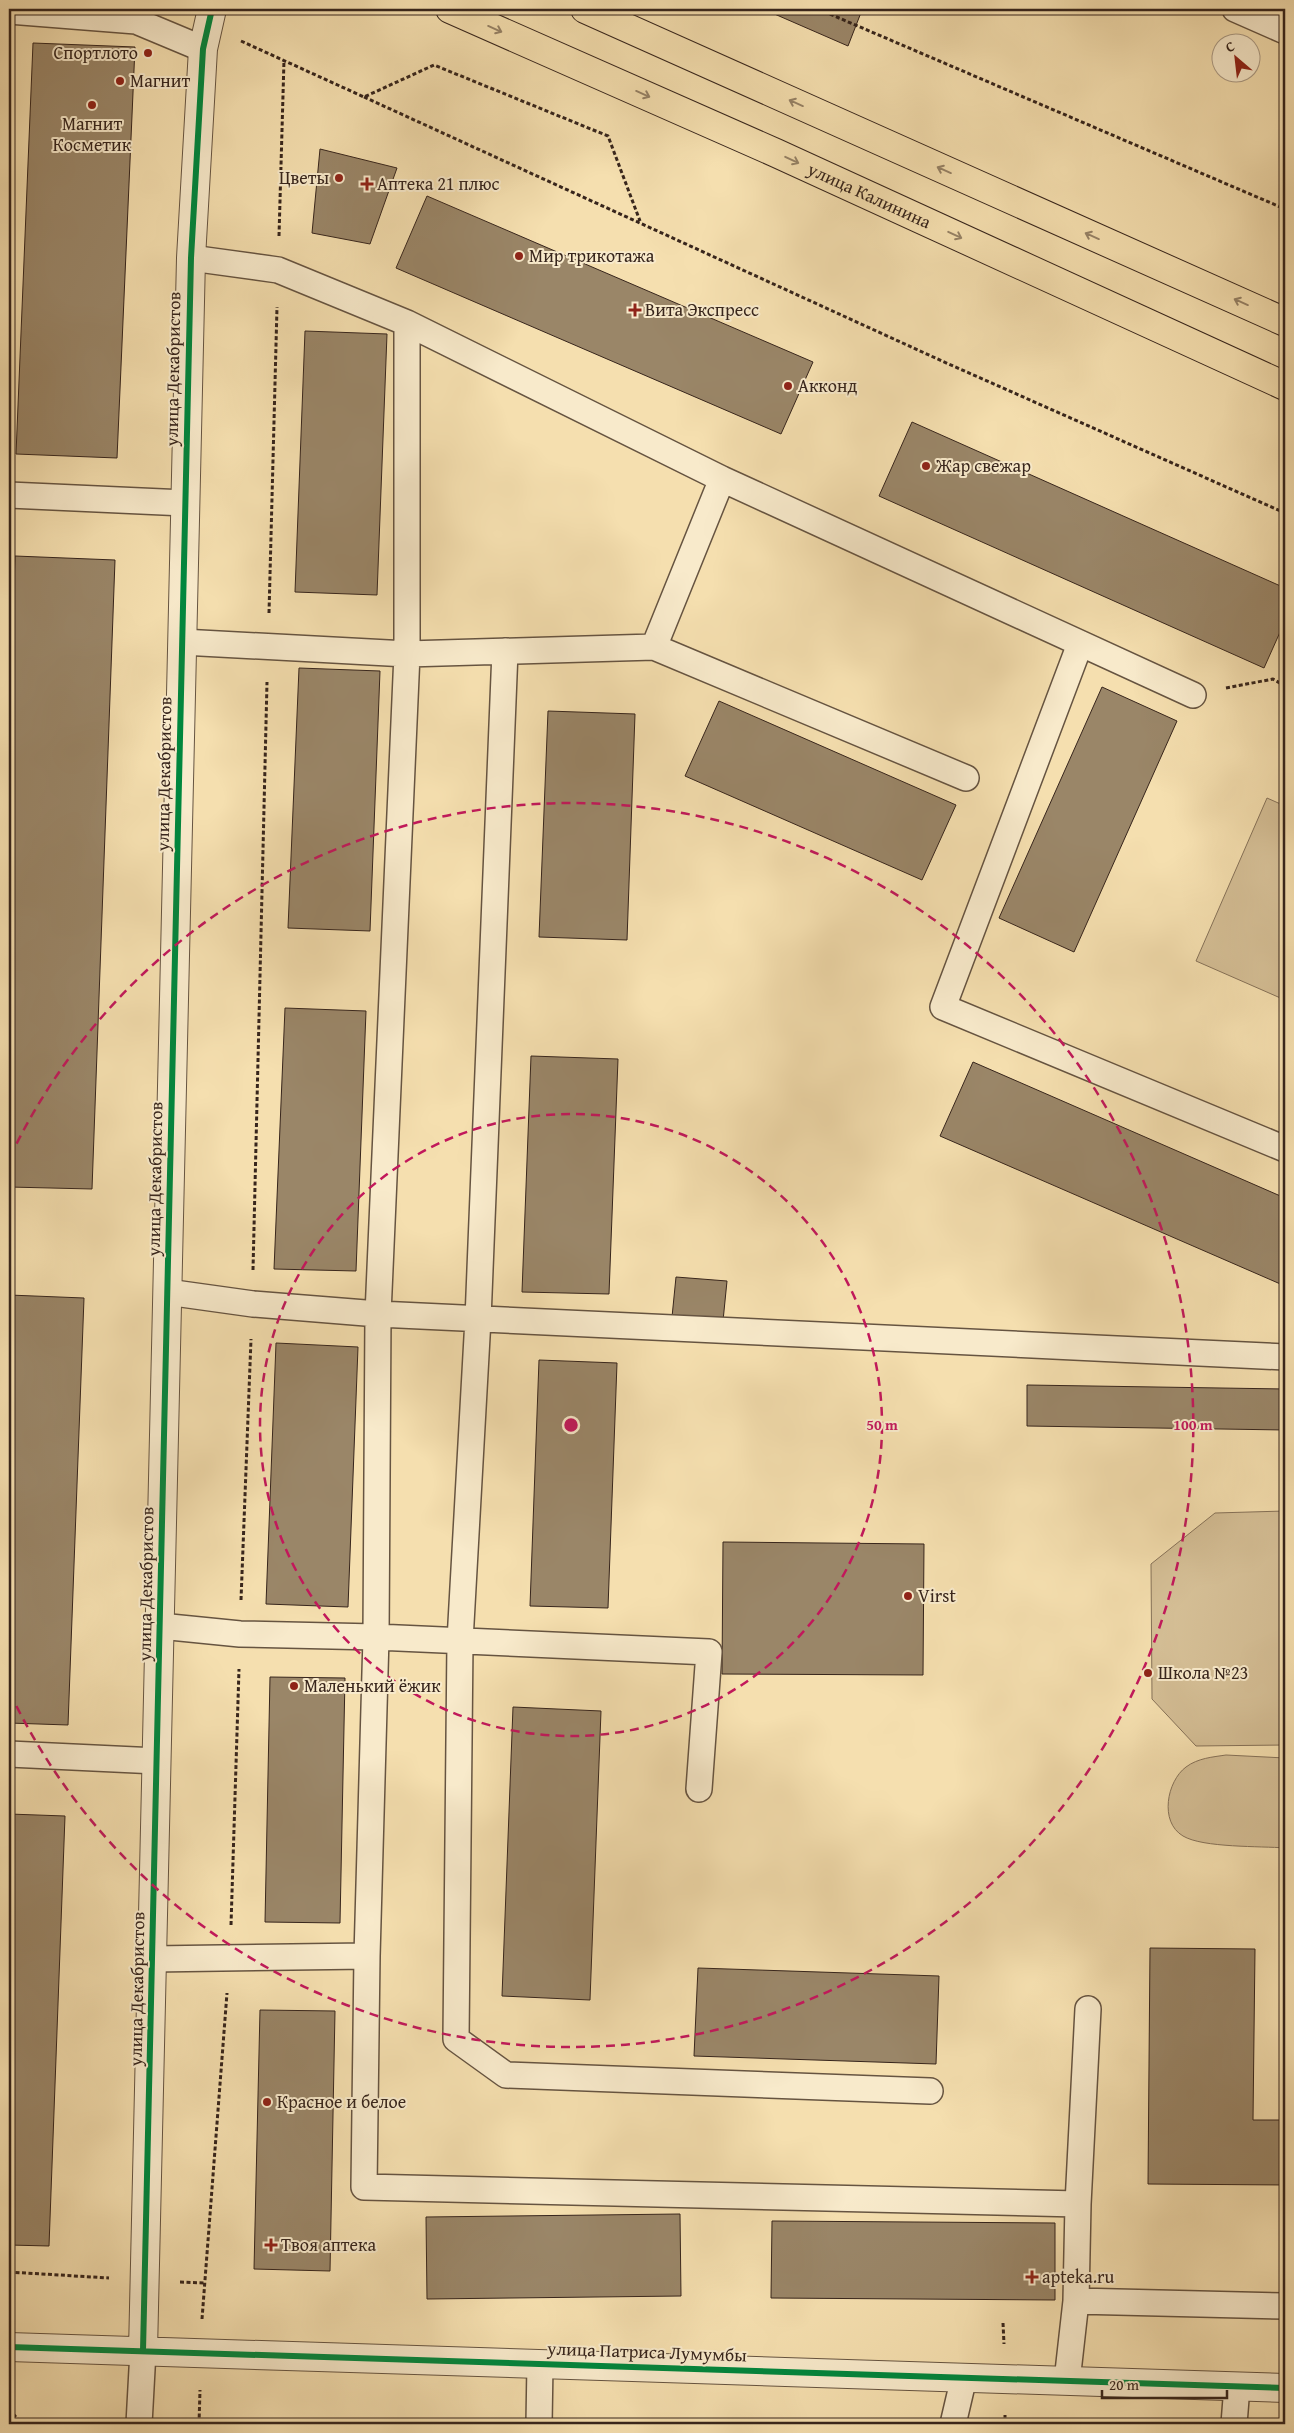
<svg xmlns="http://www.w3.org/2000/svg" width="1294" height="2433" font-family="'Gentium Book Plus',serif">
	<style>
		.green { fill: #d5bf96; stroke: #867259 }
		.building { fill: #9a8668; stroke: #37251c }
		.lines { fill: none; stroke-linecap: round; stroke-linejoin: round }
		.service-casing { stroke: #665441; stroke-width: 28 }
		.minor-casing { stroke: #665441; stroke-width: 30 }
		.primary-casing { stroke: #37251c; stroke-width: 30 }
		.path { stroke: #37251c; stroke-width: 3; stroke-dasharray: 4 2.5; stroke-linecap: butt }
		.service { stroke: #f8eacb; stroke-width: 25 }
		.minor { stroke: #f8eacb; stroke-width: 28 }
		.primary { stroke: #f5dfaf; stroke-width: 28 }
		.cycleway-casing { stroke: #f8eacb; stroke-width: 9 }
		.cycleway { stroke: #00873e; stroke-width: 6 }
		.oneway { stroke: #968266 }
		.ring { fill: none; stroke: #c2185b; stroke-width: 2.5; stroke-dasharray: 9 6 }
		.poi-dot { fill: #8f2418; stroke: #f8eacb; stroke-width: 2 }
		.labels { text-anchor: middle; stroke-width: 4; stroke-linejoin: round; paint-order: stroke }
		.poi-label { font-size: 18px; fill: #37251c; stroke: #f8eacb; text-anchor: start }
		.street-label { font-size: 18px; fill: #37251c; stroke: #f8eacb }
		.centre { fill: #c2185b; stroke: #f8eacb; stroke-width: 2.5 }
		.ring-label { font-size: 15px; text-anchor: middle; font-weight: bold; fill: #c2185b; stroke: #f8eacb; stroke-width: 4; stroke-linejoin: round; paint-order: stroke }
	</style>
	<rect width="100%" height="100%" fill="#f5dfaf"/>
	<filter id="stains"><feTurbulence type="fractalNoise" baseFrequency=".004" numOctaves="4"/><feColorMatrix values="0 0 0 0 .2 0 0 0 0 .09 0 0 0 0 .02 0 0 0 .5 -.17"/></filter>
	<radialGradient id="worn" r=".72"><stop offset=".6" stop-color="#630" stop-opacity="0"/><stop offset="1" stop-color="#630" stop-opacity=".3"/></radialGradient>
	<path class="green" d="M1267,798l18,8v194l-89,-39z
		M1285,1511v234l-89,1 -44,-47 -1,-135 64,-51z
		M1226,1755l59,3v90c-24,-2 -82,0 -102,-12 -24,-14 -16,-55 3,-69 12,-9 27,-10 40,-12z"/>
	<path class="building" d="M763,9h95l4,1 -14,36z
		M33,43l102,4 -18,411 -101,-4z
		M320,149l77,19 -27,76 -58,-11z
		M427,196l386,166 -32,72 -385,-166z
		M305,331l82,3 -10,261 -82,-3z
		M912,422l373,166v33l-21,47 -385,-172z
		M15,556l100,4 -23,629 -83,-2v-451z
		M299,668l81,3 -10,260 -82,-3z
		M1102,687l75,34 -103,231 -75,-34z
		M719,701l237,104 -34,75 -237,-104z
		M548,711l87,3 -8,226 -88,-3z
		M285,1008l81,3 -10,260 -82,-2z
		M531,1056l87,3 -9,235 -87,-2z
		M973,1062l312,136v88l-345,-150z
		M676,1277l51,4 -4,40 -51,-4z
		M9,1295l75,3 -16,427 -59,-2z
		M276,1343l82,4 -10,260 -82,-3z
		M539,1360l78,3 -9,245 -78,-2z
		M1027,1385l258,4v41l-258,-4z
		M723,1542l201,2 -1,131 -201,-1z
		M270,1677l75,1 -5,245 -75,-1z
		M513,1707l88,4 -11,289 -88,-4z
		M9,1814l56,2 -16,430 -40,-1z
		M1150,1948l105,1 -2,171h32v65l-137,-1z
		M698,1968l241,8 -3,88 -242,-8z
		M260,2010l75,1 -5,260 -76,-2z
		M680,2214l1,82 -254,3 -1,-82z
		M772,2221l283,2v77l-284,-2z"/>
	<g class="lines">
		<g class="service-casing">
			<path id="service" d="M1235,9l50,22
				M9,11l127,10 67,28
				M191,258l87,12 129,53 315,156 471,216
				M407,323v331l-29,660 -2,323 -9,319 -3,231 714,17 -2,97 -9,80
				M9,495l176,8
				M182,642l225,12 247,-7 312,131
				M1080,644l-137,363 342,142
				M654,647l68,-168
				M505,651l-27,668 -18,322 -4,398 50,36 424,16
				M167,1292l86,12 125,10 907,43
				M160,1626l80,8 136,3 333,15 -10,137
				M9,1754l148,7
				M152,1959l215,-3
				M1078,2204l10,-195
				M1076,2301l209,5
				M139,2424l4,-73
				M539,2424l1,-60
				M953,2424l11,-47
				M1234,2424l3,-38"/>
		</g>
		<g class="minor-casing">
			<path id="minor" d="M9,2347l1276,41
				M143,2351l48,-2093 12,-209 9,-40"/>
		</g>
		<g class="primary-casing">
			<g id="primary">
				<path id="s1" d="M450,9l326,144 509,233"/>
				<path d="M585,9l700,313"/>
			</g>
		</g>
		<path class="path" d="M818,9l467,200
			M241,41l123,56 70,-32 174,71 32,85
			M364,97l578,264 343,152
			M279,236l5,-176
			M269,613l8,-306
			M1226,688l47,-9 12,7
			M253,1270l14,-588
			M241,1600l10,-261
			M231,1925l8,-256
			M9,2272l100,6
			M180,2282l24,1
			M202,2319l25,-326
			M1003,2323l1,21
			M9,2409l13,15
			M199,2424l1,-34
			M1005,2424v-9"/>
		<use href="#service" class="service"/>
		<use href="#minor" class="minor"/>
		<use href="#primary" class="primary"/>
		<g class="cycleway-casing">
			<path id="cycleway" d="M9,2347l1276,41
				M143,2351l48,-2093 12,-209 9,-40"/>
		</g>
		<use href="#cycleway" class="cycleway"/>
	</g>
	<defs><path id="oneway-shaft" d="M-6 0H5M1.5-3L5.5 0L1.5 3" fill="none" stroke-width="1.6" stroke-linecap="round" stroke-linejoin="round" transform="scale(1.25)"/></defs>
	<g class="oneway">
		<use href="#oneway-shaft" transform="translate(495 29) rotate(24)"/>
		<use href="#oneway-shaft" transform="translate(643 94) rotate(24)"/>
		<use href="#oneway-shaft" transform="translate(796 103) rotate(-156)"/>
		<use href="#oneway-shaft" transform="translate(792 160) rotate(25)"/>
		<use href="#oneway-shaft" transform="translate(944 170) rotate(-156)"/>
		<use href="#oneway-shaft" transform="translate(955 235) rotate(25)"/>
		<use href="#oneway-shaft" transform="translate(1092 236) rotate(-156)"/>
		<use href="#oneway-shaft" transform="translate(1241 302) rotate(-156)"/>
	</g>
	<g class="ring">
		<circle cx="571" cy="1425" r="311"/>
		<path d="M10 1157A622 622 0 1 1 10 1693"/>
	</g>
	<g class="poi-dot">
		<circle cx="148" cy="53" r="5"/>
		<circle cx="120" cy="81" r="5"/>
		<circle cx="92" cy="105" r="5"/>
		<circle cx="339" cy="178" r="5"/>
		<path d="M364.5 176.5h5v5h5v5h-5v5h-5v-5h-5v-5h5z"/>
		<circle cx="519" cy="256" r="5"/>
		<path d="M632.5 302.5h5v5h5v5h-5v5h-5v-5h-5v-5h5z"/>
		<circle cx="788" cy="386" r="5"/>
		<circle cx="926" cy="466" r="5"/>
		<circle cx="908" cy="1596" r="5"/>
		<circle cx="1148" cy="1673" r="5"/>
		<circle cx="294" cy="1686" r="5"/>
		<circle cx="267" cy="2102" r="5"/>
		<path d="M268.5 2237.5h5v5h5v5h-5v5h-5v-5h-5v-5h5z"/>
		<path d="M1029.5 2269.5h5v5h5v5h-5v5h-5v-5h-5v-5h5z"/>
	</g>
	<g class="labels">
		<g class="poi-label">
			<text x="138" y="59" text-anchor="end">Спортлото</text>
			<text x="130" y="87">Магнит</text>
			<text x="92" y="130" text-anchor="middle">Магнит<tspan x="92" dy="21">Косметик</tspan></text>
			<text x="329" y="184" text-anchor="end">Цветы</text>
			<text x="377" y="190">Аптека 21 плюс</text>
			<text x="529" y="262">Мир трикотажа</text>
			<text x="645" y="316">Вита Экспресс</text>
			<text x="798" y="392">Акконд</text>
			<text x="936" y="472">Жар свежар</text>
			<text x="918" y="1602">Virst</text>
			<text x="1158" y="1679">Школа №23</text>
			<text x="304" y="1692">Маленький ёжик</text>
			<text x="277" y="2108">Красное и белое</text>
			<text x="281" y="2251">Твоя аптека</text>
			<text x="1042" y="2283">apteka.ru</text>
		</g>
		<g class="street-label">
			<text dy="6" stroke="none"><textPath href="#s1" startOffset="459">улица Калинина</textPath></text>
			<text transform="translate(173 369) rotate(-89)" y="6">улица Декабристов</text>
			<text transform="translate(164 774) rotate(-89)" y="6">улица Декабристов</text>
			<text transform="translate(155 1179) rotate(-89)" y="6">улица Декабристов</text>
			<text transform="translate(146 1584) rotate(-89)" y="6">улица Декабристов</text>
			<text transform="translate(137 1989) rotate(-89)" y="6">улица Декабристов</text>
			<text transform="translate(647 2352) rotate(2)" y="6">улица Патриса Лумумбы</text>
		</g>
	</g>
	<circle cx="571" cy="1425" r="8" class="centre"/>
	<g class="ring-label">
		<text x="882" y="1430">50 m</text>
		<text x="1193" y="1430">100 m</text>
	</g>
	<rect width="1294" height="2433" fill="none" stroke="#f5dfaf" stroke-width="30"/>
	<rect x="10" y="10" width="1274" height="2413" fill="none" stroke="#37251c" stroke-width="2.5"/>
	<rect x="15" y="15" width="1264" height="2403" fill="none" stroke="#37251c"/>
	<g transform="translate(1236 58) rotate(332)"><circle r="24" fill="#f8eacb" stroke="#ab9b85"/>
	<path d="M0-4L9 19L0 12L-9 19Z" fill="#8f2418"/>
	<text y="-8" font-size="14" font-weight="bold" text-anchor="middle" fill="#37251c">С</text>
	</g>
	<path d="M1102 2390v8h125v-8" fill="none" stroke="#37251c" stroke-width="2.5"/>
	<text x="1109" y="2390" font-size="15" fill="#37251c" stroke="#f8eacb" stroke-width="4" paint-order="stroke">20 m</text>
	<rect width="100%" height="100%" filter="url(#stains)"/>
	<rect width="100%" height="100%" fill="url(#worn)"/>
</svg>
